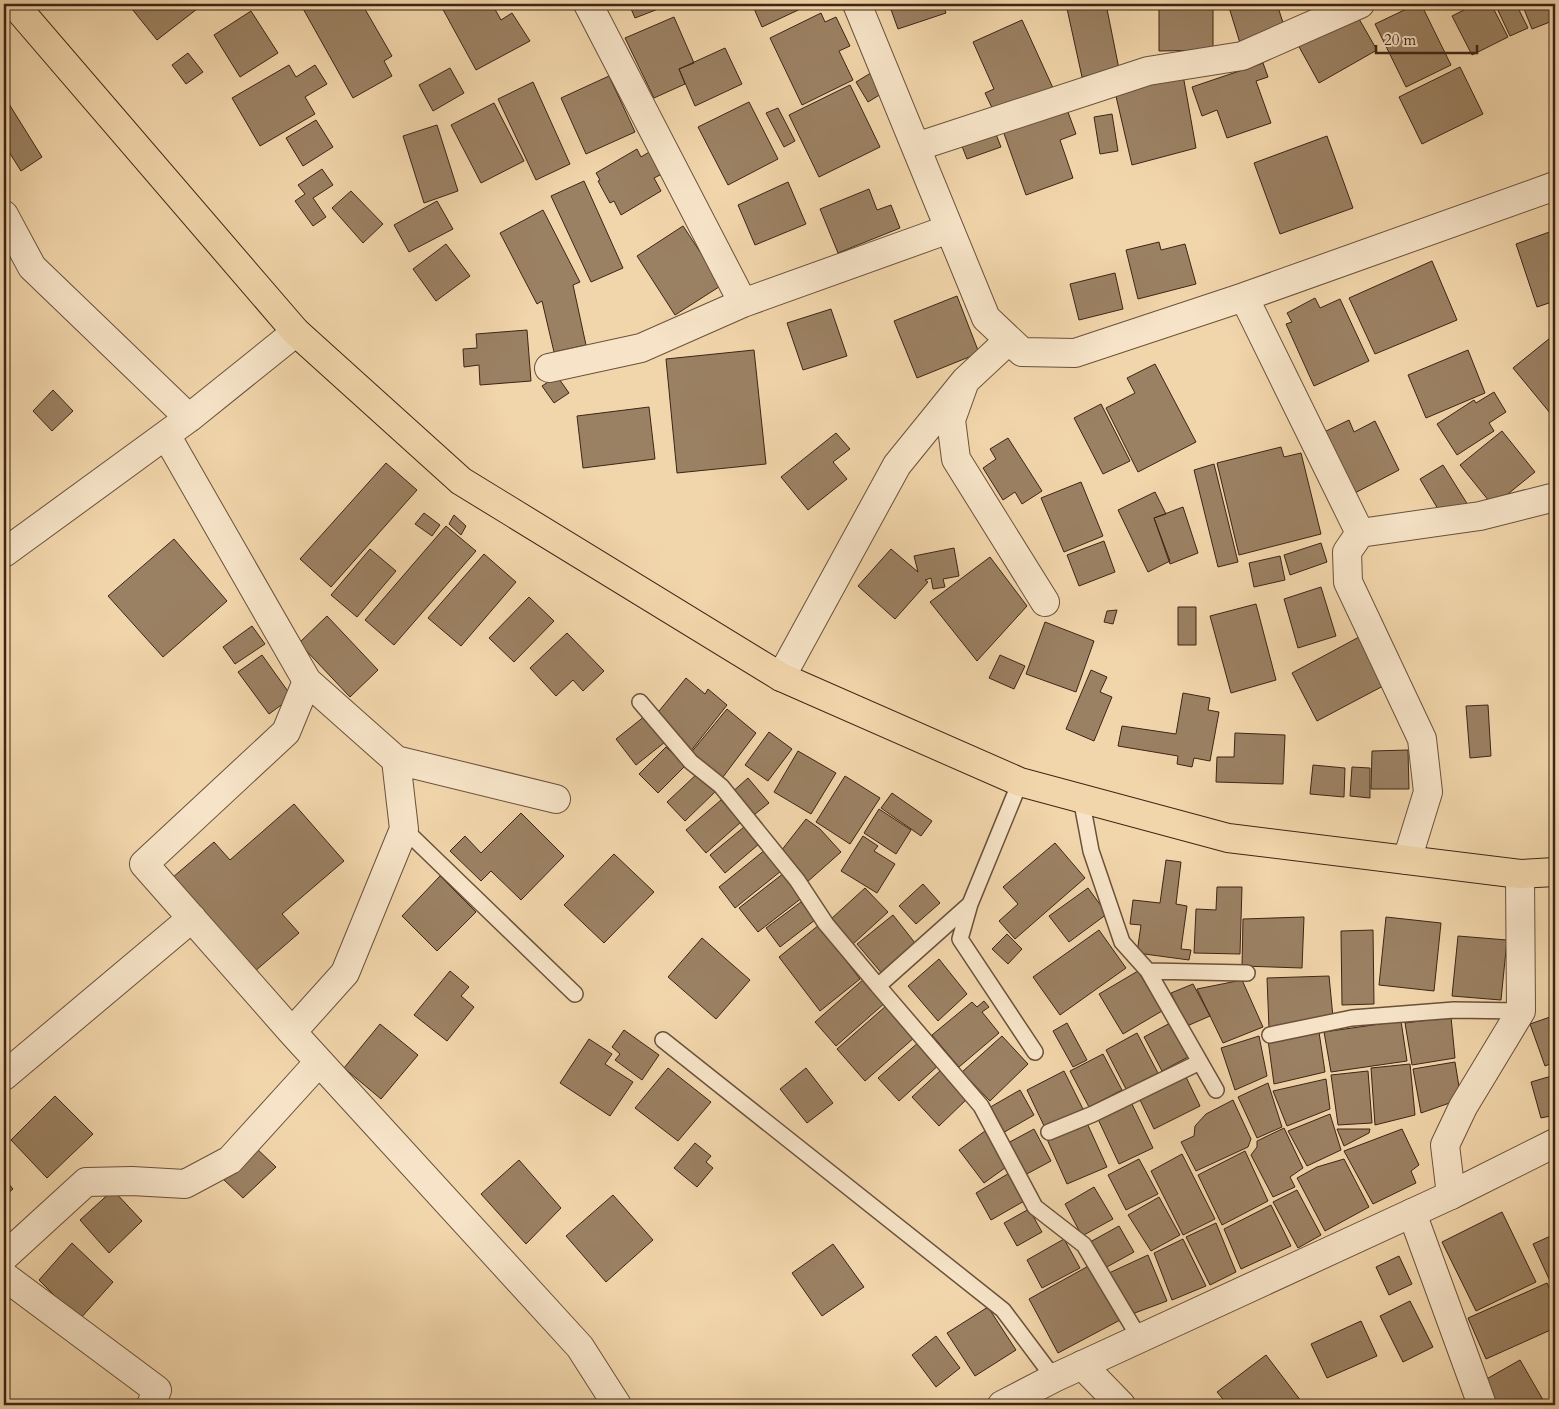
<svg xmlns="http://www.w3.org/2000/svg" width="1559" height="1409" font-family="Cardo,serif">
	<style>
		.building { fill: #9b8163; stroke: #3d2516 }
		.lines { fill: none; stroke-linecap: round; stroke-linejoin: round }
		.service-casing { stroke: #6a513b; stroke-width: 18 }
		.minor-casing { stroke: #6a513b; stroke-width: 30 }
		.tertiary-casing { stroke: #6a513b; stroke-width: 30 }
		.primary-casing { stroke: #3d2516; stroke-width: 30 }
		.service { stroke: #f7e4c8; stroke-width: 15 }
		.minor { stroke: #f7e4c8; stroke-width: 28 }
		.tertiary { stroke: #f7e4c8; stroke-width: 28 }
		.primary { stroke: #f2d6ab; stroke-width: 28 }
	</style>
	<rect width="100%" height="100%" fill="#f2d6ab"/>
	<filter id="stains"><feTurbulence type="fractalNoise" baseFrequency=".004" numOctaves="4"/><feColorMatrix values="0 0 0 0 .2 0 0 0 0 .09 0 0 0 0 .02 0 0 0 .5 -.17"/></filter>
	<radialGradient id="worn" r=".72"><stop offset=".6" stop-color="#630" stop-opacity="0"/><stop offset="1" stop-color="#630" stop-opacity=".3"/></radialGradient>
	<path class="building" d="M128,4h65l4,5 -40,31z
		M303,4h59l30,52 -8,5 8,15 -39,22 -52,-93z
		M440,4h52l9,16 11,-7 18,28 -54,29z
		M629,4h42l-36,14z
		M752,4h59l-49,23z
		M889,4h54l3,9 -48,16z
		M1066,4h40l13,65 -37,8z
		M1159,4h54v46l-54,1z
		M1228,4h49l8,25 -45,14z
		M1417,4h4l30,61 -45,22 -31,-63z
		M1476,4h15l17,33 -36,18 -20,-39z
		M1495,4h21l12,24 -18,8z
		M1522,4h33v16l-23,9z
		M251,11l27,42 -38,24 -26,-42z
		M1355,12l22,38 -58,33 -21,-38z
		M821,13l4,9 11,-5 14,29 -11,5 14,29 -51,25 -32,-67z
		M674,17l20,46 -15,6 6,15 -31,14 -29,-60z
		M1022,20l31,68 -58,26 -10,-21 9,-4 -21,-47z
		M725,48l17,36 -47,22 -16,-37z
		M188,53l15,19 -17,12 -14,-19z
		M1263,63l5,14 -12,4 15,42 -44,15 -10,-28 -15,6 -10,-29z
		M289,65l7,12 19,-12 12,19 -22,13 10,17 -55,32 -28,-48z
		M1460,67l23,47 -61,30 -23,-47z
		M450,68l14,25 -31,18 -14,-26z
		M874,71l12,20 -18,11 -12,-20z
		M1183,75l13,73 -64,17 -17,-73z
		M609,76l26,56 -49,22 -25,-56z
		M533,82l37,82 -34,16 -38,-81z
		M850,85l30,62 -61,30 -30,-62z
		M749,102l29,57 -50,26 -30,-58z
		M494,103l30,58 -43,22 -30,-58z
		M9,104l33,53 -21,14 -17,-27v-36z
		M1065,104l11,30 -16,6 13,38 -47,17 -24,-67z
		M778,108l17,33 -11,6 -18,-34z
		M1112,114l6,37 -18,3 -6,-37z
		M316,120l17,27 -30,19 -17,-28z
		M992,124l9,23 -34,12 -9,-23z
		M437,125l21,66 -34,12 -21,-67z
		M1327,136l26,72 -73,26 -26,-71z
		M637,149l4,8 13,-8 12,23 -12,6 7,13 -40,24 -7,-14 -4,2 -12,-22 2,-1 -4,-7z
		M322,169l11,16 -20,13 13,19 -13,9 -18,-25 10,-7 -7,-9z
		M584,181l39,87 -32,14 -40,-86z
		M788,182l18,42 -51,21 -17,-40z
		M869,189l8,21 14,-5 9,23 -62,25 -18,-44z
		M351,191l32,33 -20,19 -31,-35z
		M437,201l16,28 -44,23 -15,-27z
		M543,210l37,72 -7,3 13,60 -32,7 -12,-51 -5,3 -37,-71z
		M683,226l39,59 -47,30 -38,-59z
		M1555,230v71l-18,6 -21,-63z
		M1159,242l2,8 24,-6 11,40 -58,15 -12,-49z
		M446,244l24,32 -34,25 -23,-32z
		M1432,261l25,59 -82,34 -26,-56z
		M1115,273l8,36 -44,11 -9,-36z
		M957,296l22,57 -62,25 -23,-57z
		M1315,298l5,10 20,-9 29,62 -55,25 -28,-62 6,-2 -5,-9z
		M831,309l16,47 -44,14 -16,-47z
		M527,330l4,51 -51,4 -1,-20 -15,2 -1,-18 14,-1 -1,-14z
		M1555,334v85l-42,-51z
		M754,350l12,114 -89,9 -11,-114z
		M1468,350l17,43 -59,25 -18,-43z
		M1155,364l41,78 -58,30 -32,-64 29,-15 -8,-15z
		M557,376l12,17 -15,10 -12,-17z
		M53,390l20,21 -21,20 -19,-20z
		M1494,392l12,20 -17,11 5,8 -37,24 -20,-31 37,-24 2,3z
		M1101,404l29,57 -27,13 -29,-56z
		M649,407l6,52 -72,9 -6,-52z
		M1349,420l5,12 21,-11 24,49 -48,25 -31,-61z
		M1502,431l33,41 -42,34 -33,-41z
		M836,433l14,16 -17,13 14,17 -39,31 -27,-33z
		M1008,438l34,53 -20,13 -7,-12 -12,8 -20,-32 13,-9 -6,-10z
		M1281,447l3,10 17,-4 20,81 -82,21 -22,-92z
		M386,463l31,27 -86,97 -31,-28z
		M1214,464l24,98 -20,5 -24,-97z
		M1443,465l25,40 -24,14 -24,-40z
		M1081,482l22,54 -39,16 -23,-54z
		M1155,492l11,22 -12,4 16,43 -22,11 -30,-62z
		M1183,507l15,46 -28,11 -16,-46z
		M424,513l16,12 -8,11 -17,-12z
		M454,515l12,11 -5,9 -12,-11z
		M446,526l30,25 -82,94 -29,-25z
		M174,539l53,62 -64,56 -55,-61z
		M1104,541l11,31 -36,14 -12,-31z
		M1321,543l6,19 -37,13 -6,-20z
		M954,548l5,28 -16,3 2,8 -12,2 -2,-11 -6,2 3,2 -33,37 -37,-33 33,-37 27,23 -4,-16z
		M370,549l26,22 -39,46 -26,-22z
		M484,554l32,28 -55,64 -33,-28z
		M1280,556l5,24 -31,7 -5,-24z
		M990,557l37,49 -50,55 -47,-59z
		M1321,587l15,49 -38,12 -14,-49z
		M529,597l25,24 -40,41 -25,-24z
		M1256,604l20,76 -45,13 -21,-77z
		M1178,607h18v38h-18z
		M1117,610l-4,14 -9,-2 3,-11z
		M327,616l51,54 -28,27 -51,-54z
		M1045,622l49,19 -18,51 -50,-18z
		M252,626l13,18 -30,20 -12,-17z
		M567,633l37,38 -21,20 -10,-11 -17,16 -26,-28z
		M1359,637l26,48 -68,36 -25,-48z
		M262,655l30,42 -23,17 -31,-42z
		M1000,655l25,11 -11,23 -25,-11z
		M1091,670l16,7 -7,15 12,5 -18,44 -28,-12z
		M686,678l19,16 3,-5 19,16 -37,47 -35,-36z
		M1183,693l27,5 -2,12 11,2 -9,49 -16,-3 -2,9 -15,-3 1,-8 -60,-10 4,-20 54,8z
		M1488,705l3,51 -21,2 -4,-52z
		M727,709l29,24 -36,48 -31,-26z
		M645,716l20,26 -29,23 -20,-26z
		M769,732l23,17 -24,32 -23,-16z
		M1235,733l50,2 -2,49 -67,-2 1,-25h17z
		M666,747l19,19 -27,27 -19,-19z
		M1408,750l1,39h-38l1,-38z
		M798,751l38,22 -25,41 -37,-22z
		M1313,765l32,3 -1,29 -34,-3z
		M1352,767l18,1v30l-20,-2z
		M699,772l18,18 -32,31 -18,-19z
		M845,776l35,22 -30,46 -34,-22z
		M748,778l21,25 -19,15 -20,-24z
		M892,793l40,28 -11,15 -40,-28z
		M721,800l20,22 -35,31 -20,-23z
		M294,804l50,57 -62,53 17,19 -45,39 -82,-94 42,-36 16,18z
		M879,809l32,21 -15,24 -32,-21z
		M521,813l43,43 -43,44 -30,-29 -10,10 -31,-30 15,-15 16,17z
		M806,819l14,10 21,23 -35,31 -25,-32z
		M744,827l15,17 -34,29 -15,-18z
		M863,836l15,10 -4,5 21,13 -18,29 -36,-22z
		M1055,843l30,35 -70,61 -16,-18 19,-17 -15,-17z
		M765,850l16,21 -46,37 -16,-21z
		M614,854l40,38 -50,51 -40,-38z
		M1166,860l15,2 -5,42 11,2 -6,43 10,1 -2,10 -52,-7 4,-28 -11,-1 3,-24 27,3z
		M784,873l19,24 -45,35 -19,-24z
		M440,876l36,36 -39,39 -35,-35z
		M923,884l17,19 -24,21 -17,-18z
		M1217,887h25l-2,67 -46,-1 2,-44 20,1z
		M865,888l23,24 -35,32 -22,-25z
		M1088,888l19,26 -38,28 -20,-26z
		M801,902l14,18 -35,27 -14,-19z
		M893,915l26,33 -35,28 -27,-32z
		M1304,917l-2,51 -60,-2 1,-47z
		M1386,917l55,6 -7,68 -55,-6z
		M819,925l41,54 -40,32 -41,-54z
		M1099,930l27,38 -66,47 -27,-38z
		M1373,930l1,74 -32,1 -1,-74z
		M1007,934l15,15 -14,15 -16,-15z
		M1458,936l49,4 -6,60 -49,-4z
		M702,938l48,42 -34,39 -48,-42z
		M939,959l28,35 -29,27 -30,-35z
		M450,971l19,16 -8,9 13,11 -27,34 -33,-26z
		M1138,971l24,40 -39,23 -24,-40z
		M1329,976l4,41 -64,11 -2,-50z
		M865,978l21,24 -50,44 -21,-24z
		M1242,980l21,47 -40,16 -26,-54z
		M1193,984l17,32 -23,10 -16,-33z
		M984,1001l5,6 -7,5 17,21 -40,34 -27,-32 40,-33 5,5z
		M887,1005l28,32 -50,44 -28,-32z
		M1553,1016l2,6v40l-10,4 -15,-42z
		M1451,1017l4,41 -43,7 -7,-42z
		M1401,1021l6,40 -76,11 -7,-40z
		M1172,1022l18,34 -28,15 -18,-34z
		M1067,1023l20,37 -14,7 -20,-36z
		M380,1024l38,31 -37,44 -37,-31z
		M624,1030l35,25 -17,25 -27,-20 5,-6 -8,-7z
		M1319,1032l6,40 -51,12 -6,-44z
		M1137,1033l21,40 -32,16 -20,-39z
		M1002,1036l26,28 -38,37 -28,-29z
		M1259,1036l8,40 -32,14 -14,-42z
		M589,1039l23,15 -7,10 28,18 -23,34 -50,-33z
		M920,1041l21,22 -42,38 -21,-23z
		M1103,1054l19,36 -33,17 -19,-36z
		M1455,1062l6,37 -40,14 -8,-44z
		M1410,1064l5,51 -40,10 -4,-57z
		M668,1068l43,34 -33,39 -43,-33z
		M806,1068l27,35 -26,20 -27,-34z
		M941,1070l27,28 -29,28 -27,-29z
		M1064,1071l20,40 -38,19 -19,-40z
		M1368,1071l4,52 -34,2 -7,-50z
		M1555,1075v40l-14,3 -10,-36z
		M1186,1077l14,29 -46,23 -14,-29z
		M1326,1079l4,30 -43,17 -14,-35z
		M1268,1083l14,44 -25,11 -19,-41z
		M1020,1090l14,25 -33,19 -14,-25z
		M55,1096l38,38 -46,44 -36,-38z
		M1130,1100l23,48 -34,16 -22,-47z
		M1233,1100l18,39 -3,8 -52,24 -15,-29 13,-6 1,-10 11,-12z
		M1330,1114l11,36 -34,16 -19,-35z
		M1086,1121l21,46 -40,17 -21,-47z
		M1284,1128l19,40 -13,9 5,10 -22,10 -22,-42 6,-8v-6z
		M1034,1129l17,32 -28,15 -17,-32z
		M1337,1129h33l-1,4 -25,13z
		M1402,1129l17,36 -8,6 5,12 -43,21 -29,-53z
		M985,1131l24,34 -25,18 -25,-33z
		M695,1143l16,13 -5,6 7,6 -16,19 -23,-19z
		M255,1147l21,20 -33,31 -21,-20z
		M1245,1151l23,50 -46,24 -24,-50z
		M1182,1154l33,65 -32,16 -32,-64z
		M1139,1159l19,35 -32,16 -18,-35z
		M1344,1159l25,48 -44,24 -28,-53 20,-11z
		M519,1160l42,48 -35,36 -45,-50z
		M1011,1172l15,28 -35,20 -15,-27z
		M4,1178l9,11 -9,8z
		M1094,1187l19,32 -31,17 -17,-32z
		M113,1190l29,31 -33,32 -29,-33z
		M1297,1190l24,45 -23,13 -25,-46z
		M613,1195l40,45 -47,42 -40,-46z
		M1159,1197l21,38 -29,16 -23,-36z
		M1271,1205l20,41 -50,23 -17,-40z
		M1029,1209l13,23 -25,14 -13,-23z
		M1502,1212l34,70 -60,29 -34,-69z
		M1216,1223l20,49 -26,13 -24,-48z
		M1119,1226l15,26 -29,16 -15,-26z
		M1555,1234v58l-22,-48z
		M1064,1239l16,29 -38,20 -15,-28z
		M1183,1239l23,47 -34,14 -18,-47z
		M72,1243l41,39 -34,38 -40,-40z
		M833,1244l31,43 -42,29 -30,-43z
		M1148,1255l19,46 -35,13 -23,-41z
		M1399,1256l13,28 -23,11 -13,-28z
		M1092,1264l30,55 -64,34 -29,-54z
		M1547,1283l8,19v26l-69,31 -18,-41z
		M1410,1301l23,46 -30,15 -23,-46z
		M988,1307l28,43 -41,26 -28,-43z
		M1361,1321l16,35 -50,22 -16,-34z
		M936,1336l24,32 -24,19 -24,-32z
		M1266,1355l38,50h-76l-11,-13z
		M1520,1360l26,45 9,-6v6h-58l-14,-24z
		M835,1400l4,5h-11z"/>
	<g class="lines">
		<g class="service-casing">
			<path id="service" d="M640,702l51,60 30,24 76,94 29,44 52,62
				M1020,782l-50,122 -10,35 75,113
				M1081,798l10,53 31,91 26,29 68,119
				M404,829l171,165
				M970,904l-92,82 103,120 54,101 49,38 56,94
				M1148,971l99,2
				M1270,1035l82,-17 102,-8 67,1
				M663,1040l340,270 51,68
				M1049,1132l44,-18 107,-52"/>
		</g>
		<g class="minor-casing">
			<path id="minor" d="M588,4l155,299
				M857,4l129,314 36,34 53,1 169,-56 311,-111
				M916,147l232,-76 94,-15 118,-52
				M4,215l28,52 157,151
				M1244,297l116,236
				M1009,340l-44,41 -14,39 5,39 89,143
				M549,368l92,-20 102,-45 206,-74
				M166,435l141,246 89,79 160,39
				M4,553l185,-135 107,-86
				M781,677l116,-212 68,-84
				M307,681l-21,51 -142,132 148,168 288,315 37,58
				M1407,860l21,-68 -6,-53 -74,-157 -1,-30 13,-19 120,-17 75,-19
				M292,1032l53,-59 59,-144 -8,-69
				M4,1076l188,-158
				M1451,1195l-6,-50 18,-38 58,-96 -1,-137
				M1412,1213l69,189 -1,3
				M4,1257l82,-75 46,-1 53,3 45,-24 89,-98
				M4,1276l153,114 -6,15
				M1082,1365l39,40"/>
		</g>
		<g class="tertiary-casing">
			<path id="tertiary" d="M1002,1405l52,-27 397,-183 104,-52"/>
		</g>
		<g class="primary-casing">
			<path id="primary" d="M14,4l282,328 165,149 320,196 239,105 208,56 292,36 35,-2"/>
		</g>
		<use href="#service" class="service"/>
		<use href="#minor" class="minor"/>
		<use href="#tertiary" class="tertiary"/>
		<use href="#primary" class="primary"/>
	</g>
	<rect width="1559" height="1409" fill="none" stroke="#f2d6ab" stroke-width="20"/>
	<rect x="5" y="5" width="1549" height="1399" fill="none" stroke="#3d2516" stroke-width="2.5"/>
	<rect x="10" y="10" width="1539" height="1389" fill="none" stroke="#3d2516"/>
	<path d="M1376 45v8h101v-8" fill="none" stroke="#3d2516" stroke-width="2.5"/>
	<text x="1384" y="45" font-size="15" fill="#3d2516" stroke="#f7e4c8" stroke-width="4" paint-order="stroke">20 m</text>
	<rect width="100%" height="100%" filter="url(#stains)"/>
	<rect width="100%" height="100%" fill="url(#worn)"/>
</svg>
